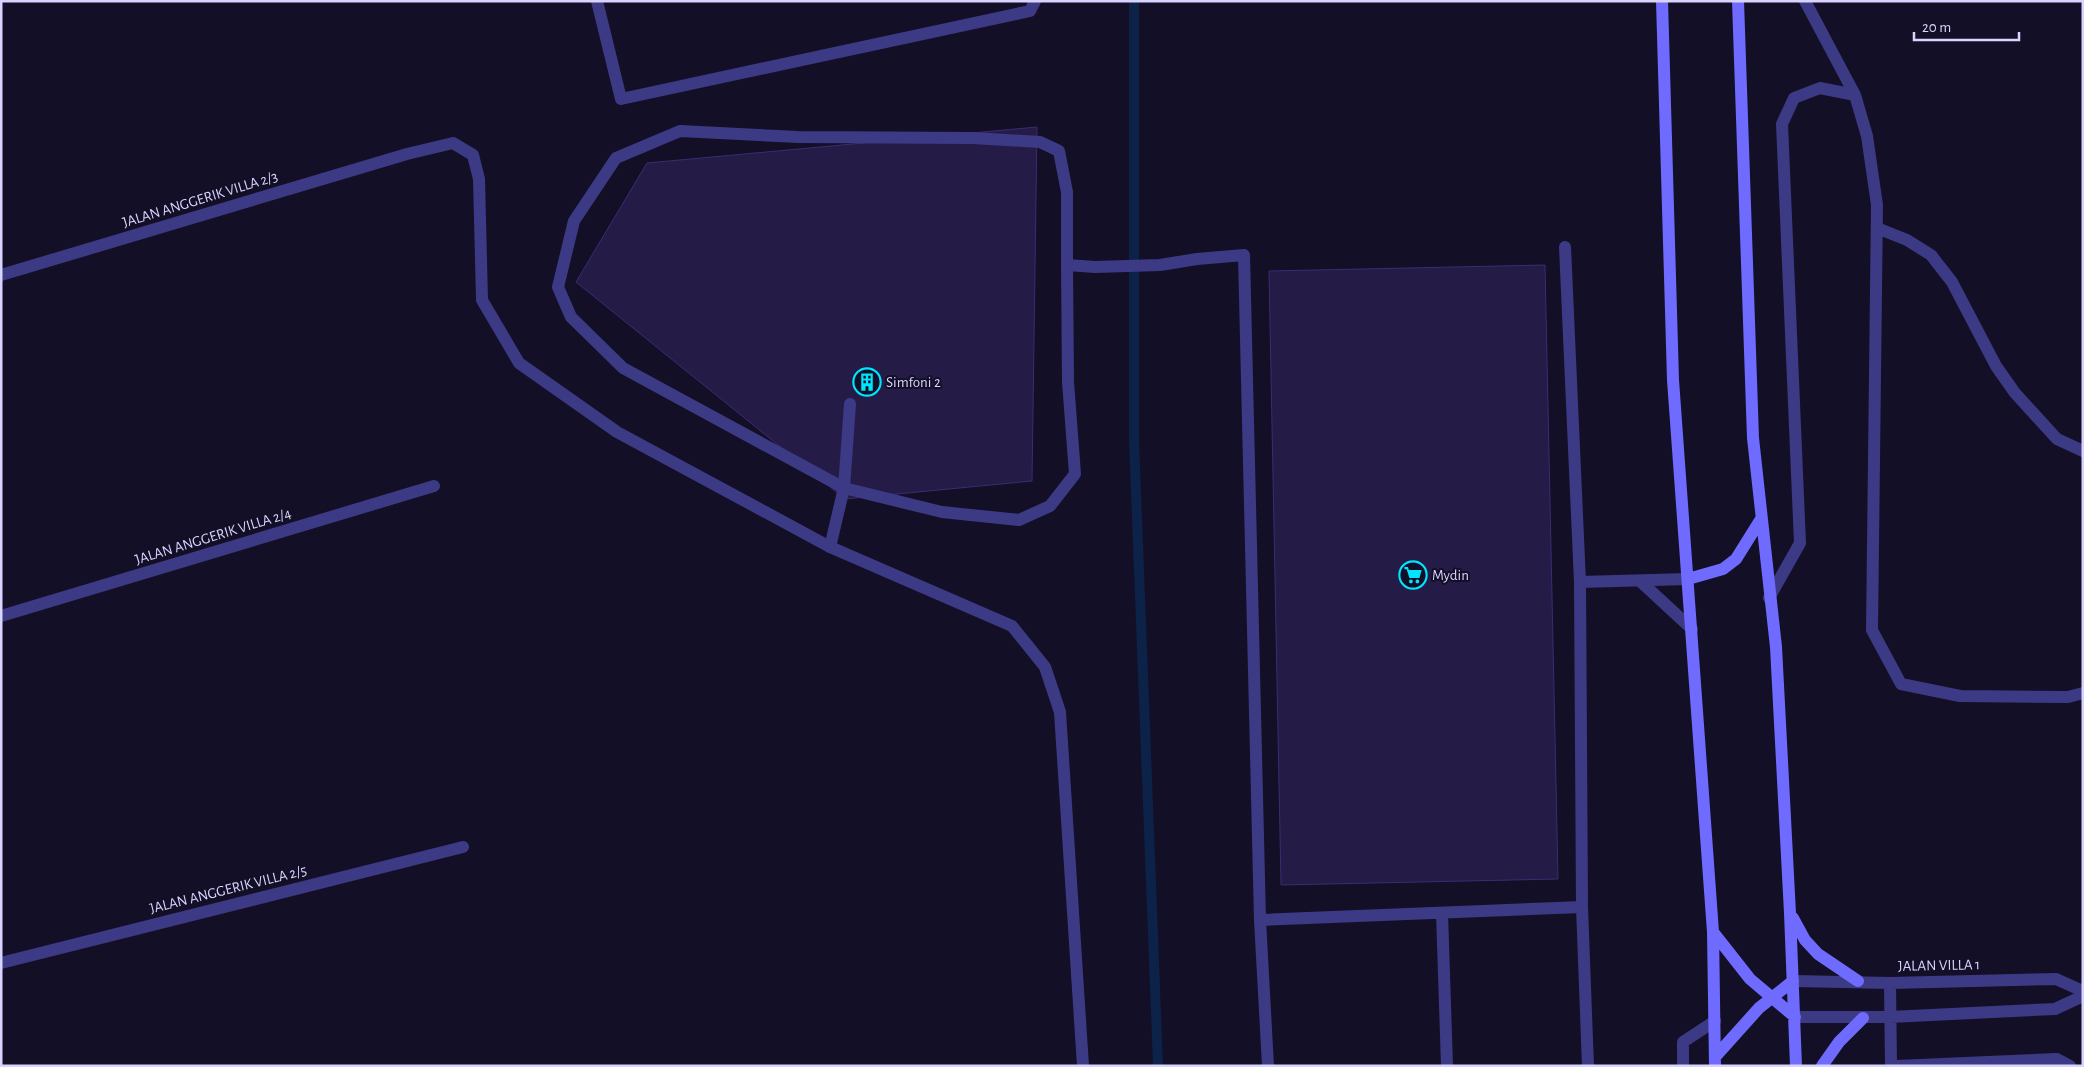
<svg xmlns="http://www.w3.org/2000/svg" width="2084" height="1067" font-family="'Alegreya Sans',sans-serif">
	<style>
		.lines { fill: none; stroke-linecap: round; stroke-linejoin: round }
		.stream { stroke: #0c2248; stroke-width: 10 }
		.building { fill: #241b47; stroke: #3b2d73 }
		.lane { stroke: #3d3a85; stroke-width: 12 }
		.street { stroke: #3d3a85; stroke-width: 12 }
		.secondary { stroke: #6f6bff; stroke-width: 12 }
		.labels { text-anchor: middle; stroke-width: 4; stroke-linejoin: round; paint-order: stroke }
		.street-label { font-size: 15px; fill: #d9d4ff; stroke: #130f26 }
		.poi-label { font-size: 15px; fill: #d9d4ff; stroke: #130f26; text-anchor: start }
	</style>
	<rect width="100%" height="100%" fill="#130f26"/>
	<g class="lines">
		<path class="stream" d="M1134,1v440l24,625"/>
	</g>
	<path class="building" d="M1037,127l-5,354 -187,18 -269,-217 71,-119z
		M1545,265l13,614 -277,6 -12,-614z"/>
	<g class="lines">
		<path class="lane" d="M597,1l24,98 409,-88 5,-10
			M1805,1l50,94 12,41 10,69 -5,425 29,54 59,12 108,1 15,-4
			M1877,228l30,12 24,15 21,27 44,84 19,27 42,46 26,12
			M1067,265v-73l-8,-41 -19,-9 -67,-4 -175,-1 -118,-6 -64,27 -42,63 -16,66 13,30 52,51 221,120 98,24 77,8 31,-14 25,-32 -7,-92 -1,-117 28,2 65,-2 37,-6 47,-4 16,665 322,-13 -2,-325 -15,-335
			M830,547l14,-59 6,-84
			M1640,581l52,48
			M1580,582l108,-3
			M1769,598l31,-55 -18,-419 12,-26 26,-10 35,7
			M1442,913l5,153
			M1683,1066v-24l32,-21
			M1896,1066l161,-7 13,7"/>
		<path class="street" d="M1,275l406,-121 46,-11 20,12 6,24 3,121 37,63 98,69 213,115 182,79 33,41 15,45 23,354
			M1,616l433,-130
			M1582,907l6,159
			M1260,920l8,146
			M1,963l462,-116
			M1793,981l97,2 166,-4 27,12
			M1890,983l1,83
			M1795,1017h95l165,-8 28,-13"/>
		<path class="secondary" d="M1662,1l11,379 40,552 2,134
			M1738,1l15,437 23,209 14,266 6,153
			M1688,579l35,-10 13,-10 25,-40
			M1793,918l12,22 13,14 40,27
			M1713,932l37,47 45,38
			M1715,1057l44,-49 34,-27
			M1822,1066l17,-24 24,-24"/>
	</g>
	<defs>
		<g id="building-ring" transform="scale(1.4375)"><circle r="9.5" fill="#130f26" stroke="#00e5ff" stroke-width="1.5"/><path d="M-4-6H4V6H1V3H-1V6H-4ZM-2.5-4.3h1.7v1.8h-1.7ZM.8-4.3h1.7v1.8H.8ZM-2.5-1h1.7V.8h-1.7ZM.8-1h1.7V.8H.8Z" fill="#00e5ff"/></g>
		<g id="supermarket-ring" transform="scale(1.4375)"><circle r="9.5" fill="#130f26" stroke="#00e5ff" stroke-width="1.5"/><path d="M-6-5.5h2.5l.6 2H6L4.5 2H-2.5L-4.4-4H-6ZM-1.5 3.2a1.3 1.3 0 1 0 .1 0ZM3 3.2a1.3 1.3 0 1 0 .1 0Z" fill="#00e5ff"/></g>
	</defs>
	<g fill-rule="evenodd">
		<use href="#building-ring" x="867" y="382"/>
		<use href="#supermarket-ring" x="1413" y="575"/>
	</g>
	<g class="labels">
		<g class="street-label">
			<text transform="translate(200 199) rotate(-17)" y="5">JALAN ANGGERIK VILLA 2/3</text>
			<text transform="translate(213 536) rotate(-17)" y="5">JALAN ANGGERIK VILLA 2/4</text>
			<text transform="translate(228 889) rotate(-14)" y="5">JALAN ANGGERIK VILLA 2/5</text>
			<text transform="translate(1939 965) rotate(-1)" y="5">JALAN VILLA 1</text>
		</g>
		<g class="poi-label">
			<text x="886" y="387">Simfoni 2</text>
			<text x="1432" y="580">Mydin</text>
		</g>
	</g>
	<rect width="2084" height="1067" fill="none" stroke="#d9d4ff" stroke-width="5"/>
	<path d="M1914 32v8h105v-8" fill="none" stroke="#d9d4ff" stroke-width="2.5"/>
	<text x="1922" y="32" font-size="15" fill="#d9d4ff" stroke="#130f26" stroke-width="4" paint-order="stroke">20 m</text>
</svg>
